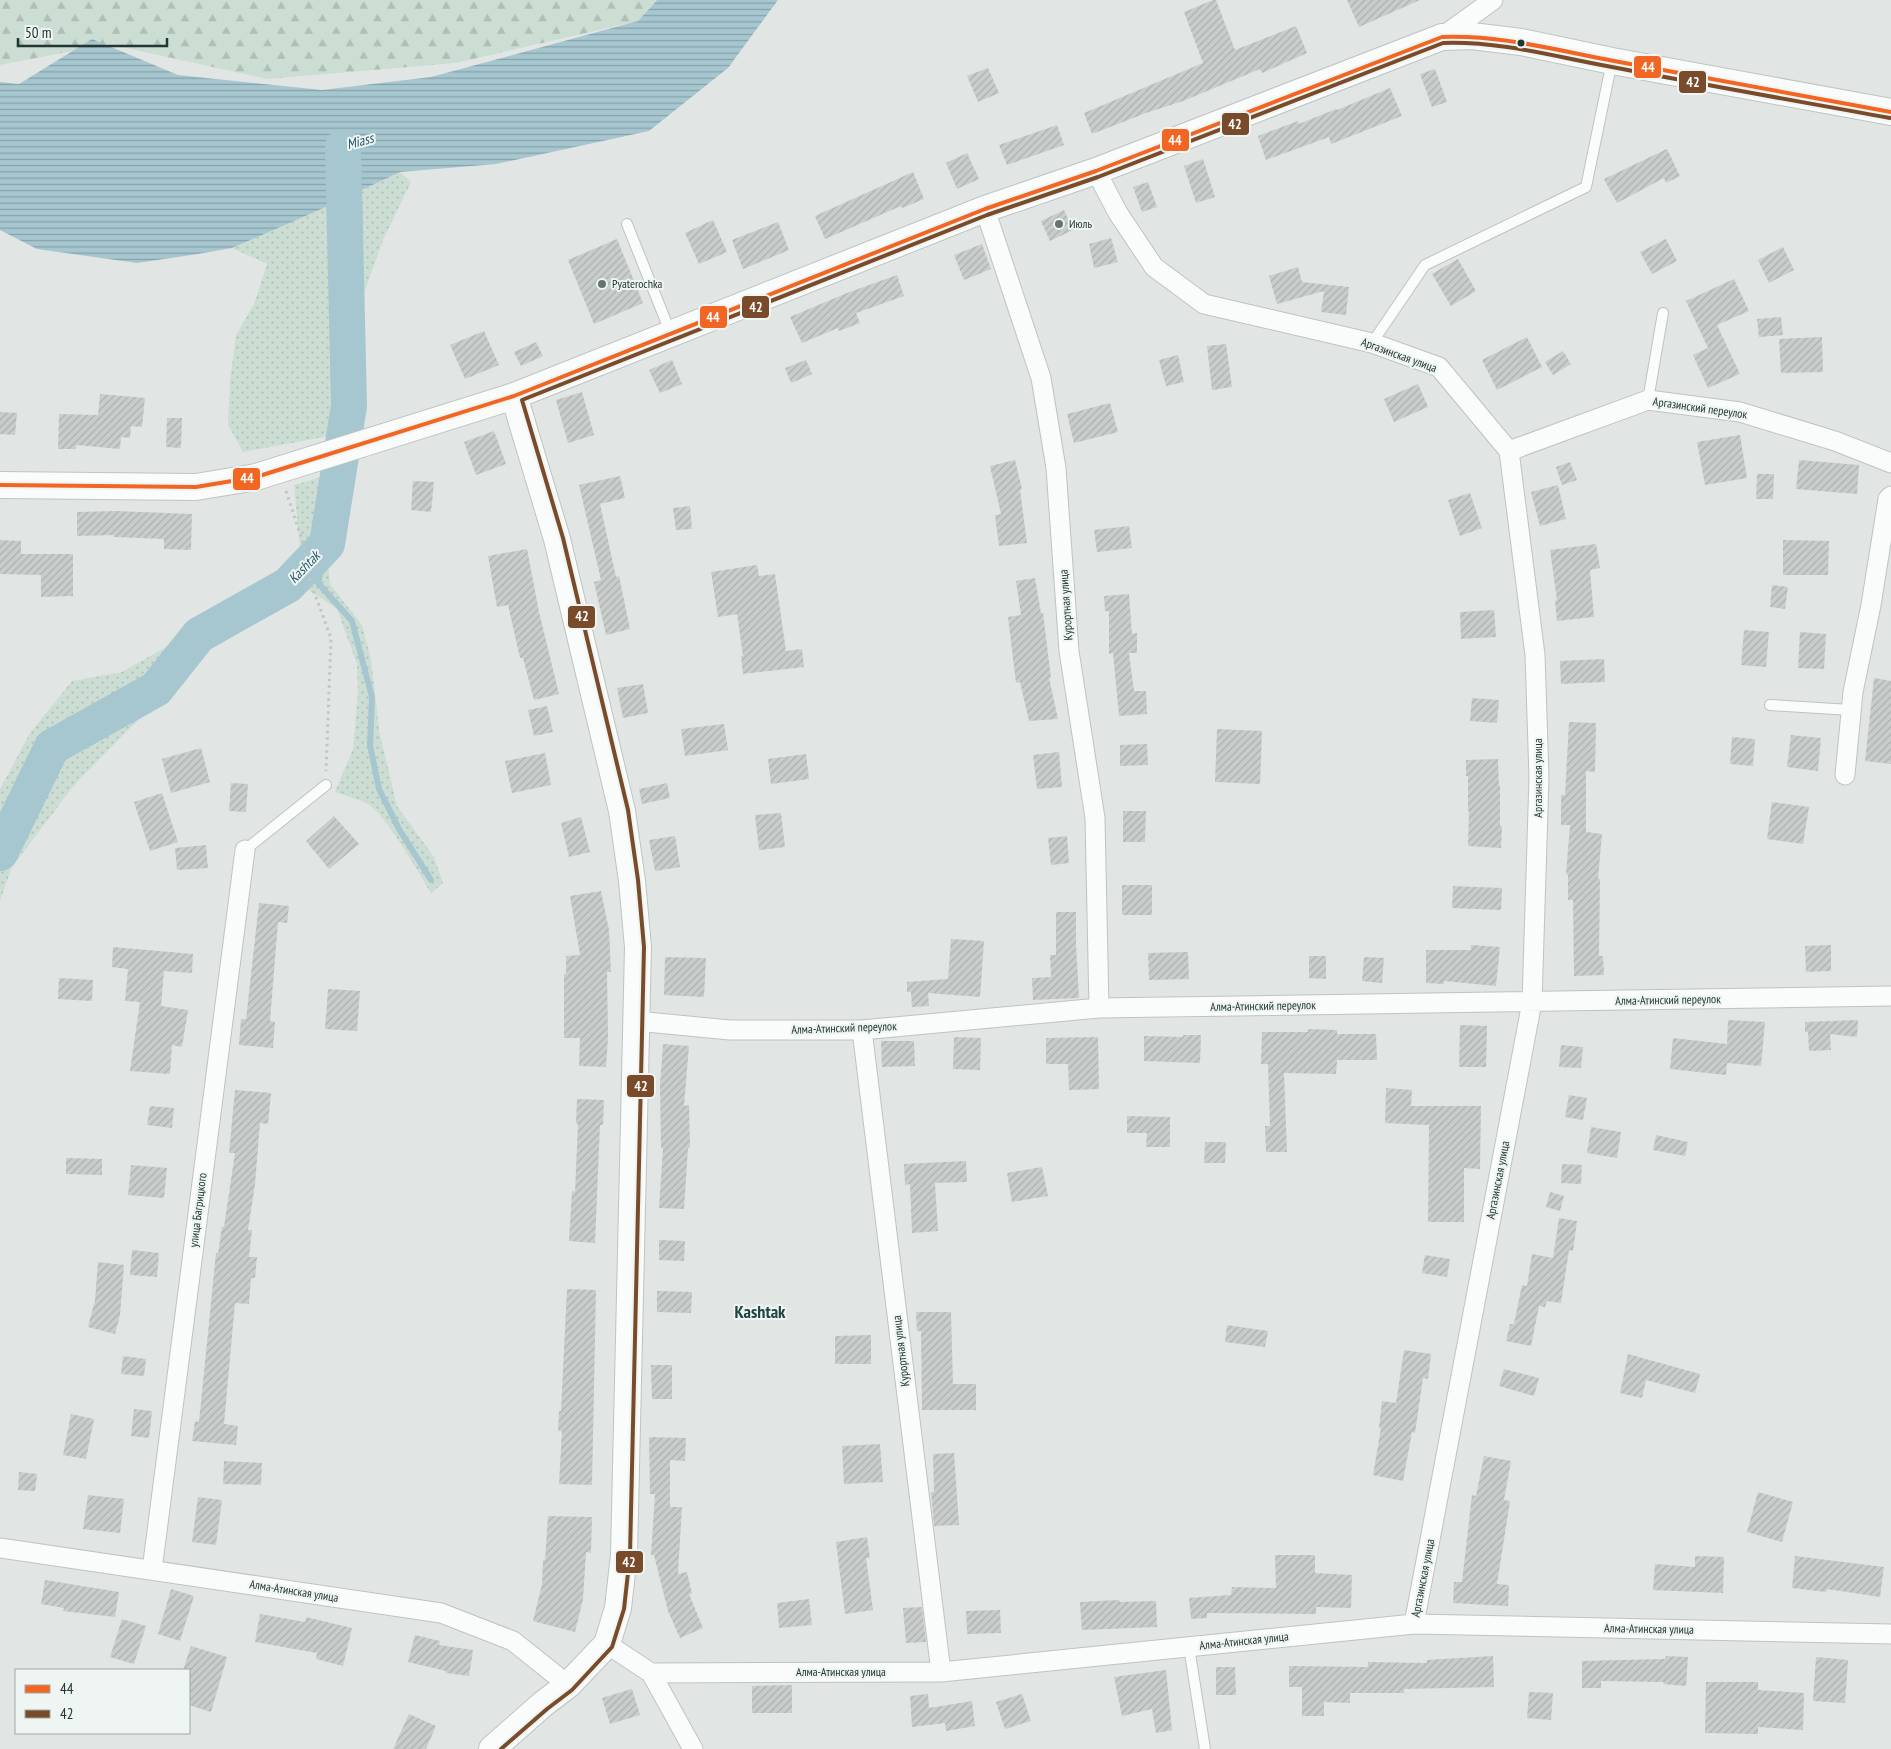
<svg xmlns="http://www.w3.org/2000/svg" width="1891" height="1749" font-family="'PT Sans Narrow',sans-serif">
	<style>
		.grass { fill: url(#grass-dots) }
		.forest { fill: url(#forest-firs) }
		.water { fill: url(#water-rules) }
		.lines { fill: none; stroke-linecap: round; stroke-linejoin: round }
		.stream { stroke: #a6c6d0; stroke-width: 6 }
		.river { stroke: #a6c6d0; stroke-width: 36 }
		.building { fill: url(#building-hatch) }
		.lane-casing { stroke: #bec3c1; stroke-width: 12 }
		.street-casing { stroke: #bec3c1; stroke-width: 21 }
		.secondary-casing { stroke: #bec4c2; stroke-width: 28 }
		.path { stroke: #bfc6c4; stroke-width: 3; stroke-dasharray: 2.5 4; stroke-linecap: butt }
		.lane { stroke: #fafbfb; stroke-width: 10 }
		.street { stroke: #fafbfb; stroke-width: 19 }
		.secondary { stroke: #fafbfb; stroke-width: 26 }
		.bus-1-casing { stroke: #eff5f3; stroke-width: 8 }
		.bus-2-casing { stroke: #eff5f3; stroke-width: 8 }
		.bus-1 { stroke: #f26522; stroke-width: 4 }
		.bus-2 { stroke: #7a4b2a; stroke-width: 4 }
		.bus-dot { fill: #223633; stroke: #eff5f3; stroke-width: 2 }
		.poi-dot { fill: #657471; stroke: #eff5f3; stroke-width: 2 }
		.labels { text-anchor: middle; stroke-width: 4; stroke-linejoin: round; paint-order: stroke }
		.poi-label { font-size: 12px; fill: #223633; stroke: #eff5f3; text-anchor: start }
		.street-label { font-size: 12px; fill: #223633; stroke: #eff5f3 }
		.water-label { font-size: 14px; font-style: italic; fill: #23586b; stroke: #eff5f3 }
		.district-label { font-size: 18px; font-weight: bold; fill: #204641; stroke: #eff5f3 }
		.line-badge { stroke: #eff5f3; stroke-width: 2 }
		.badge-label { font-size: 14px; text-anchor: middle; font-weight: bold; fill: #fff }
	</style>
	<defs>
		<pattern id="grass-dots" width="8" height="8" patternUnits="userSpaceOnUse" patternTransform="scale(1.25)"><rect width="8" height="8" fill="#ccded3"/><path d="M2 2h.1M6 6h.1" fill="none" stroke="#afbfb6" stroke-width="1.8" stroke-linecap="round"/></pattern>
		<pattern id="forest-firs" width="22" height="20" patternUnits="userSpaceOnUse" patternTransform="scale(1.25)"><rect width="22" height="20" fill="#ccded3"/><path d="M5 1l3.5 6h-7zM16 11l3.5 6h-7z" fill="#afbfb6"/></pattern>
		<pattern id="water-rules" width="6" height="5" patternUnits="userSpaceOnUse" patternTransform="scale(1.25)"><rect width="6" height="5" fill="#a6c6d0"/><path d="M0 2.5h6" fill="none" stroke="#87a2a9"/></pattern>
		<pattern id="building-hatch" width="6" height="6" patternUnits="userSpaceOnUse" patternTransform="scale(1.25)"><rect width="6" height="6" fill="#c9cdcc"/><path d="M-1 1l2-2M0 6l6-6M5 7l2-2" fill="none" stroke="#acb1b0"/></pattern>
	</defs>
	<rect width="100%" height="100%" fill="#e1e6e4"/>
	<path class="grass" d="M400,172l11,10 -28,58 -31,87 4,87 -11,19 -102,19 -15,-27 2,-44 6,-46 18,-31 13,-40 -35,-16 87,-38z
		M356,467l-4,30 -24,66 2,21 32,41 9,34 8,71 18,76 37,51 9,26 -12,10c-13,-21 -44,-77 -63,-89 -10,-5 -22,-8 -33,-12l18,-43 5,-56 -1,-29 -20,-55 -33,-22 -18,14 -63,34 -40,35 -24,31 -31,29 -53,54 -63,83 -12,34v-112l30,-56 42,-52 50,-9 105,-60 74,-53 -7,-74z"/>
	<path class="forest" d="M0,0h656l-18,21 -182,42 -189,16 -159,-35 -108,21z"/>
	<path class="water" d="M657,0h121l-50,68 -79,63 -153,33 -96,8 -81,38 -87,38 -34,6 -61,9 -100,-14 -37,-19v-148l19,2 73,-45 86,36 144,15 109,-13 207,-56z"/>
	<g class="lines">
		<path class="stream" d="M327,544l-9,39 34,38 20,76 -2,48 9,44 20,40 32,51"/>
		<path class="river" d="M0,853l52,-106 104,-58 43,-54 89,-50 39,-41 22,-138 -6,-259"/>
	</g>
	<path class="building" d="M1213,0h3l19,50 61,-24 11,27 -45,20 -2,-4 -77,32 -37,12 -54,21 -8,-21 119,-50 -19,-51z
		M1347,0h73l-61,27z
		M988,68l11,25 -21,9 -11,-26z
		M1435,69l12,33 -15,5 -12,-33z
		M1390,88l12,28 -71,28 -2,-7 -63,23 -8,-24 40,-15 1,3 37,-15 1,1z
		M1057,125l7,20 -57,20 -8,-20z
		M1667,149l13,27 -14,7 -2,-5 -47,25 -13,-24z
		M967,153l12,26 -22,10 -11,-26z
		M1203,159l12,38 -19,6 -12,-37z
		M913,172l11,27 -22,9 -1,-2 -76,33 -10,-23z
		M1148,182l9,25 -15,5 -9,-25z
		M1064,210l9,20 -23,11 -9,-20z
		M713,220l14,32 -28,12 -14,-31z
		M778,222l11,28 -46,19 -11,-29z
		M1111,238l7,24 -24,6 -5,-24z
		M617,239l26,64 -49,21 -26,-64z
		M1666,239l11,22 -25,13 -12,-22z
		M982,244l9,25 -27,11 -10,-25z
		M1783,247l11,23 -25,13 -11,-23z
		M1458,259l18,32 -25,15 -19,-32z
		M1298,267l4,15 47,5 -3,28 -25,-3 3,-21 -47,13 -8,-28z
		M897,275l7,21 -48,17 4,10 -21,8 -1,-3 -36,15 -12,-26 57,-24z
		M1734,279l15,32 -32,14 23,49 -32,14 -15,-33 15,-7 -22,-47z
		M1781,317l2,18 -24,2 -2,-18z
		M484,331l15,34 -34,14 -15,-34z
		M1527,337l15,30 -45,23 -15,-30z
		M1822,337l1,35 -42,1 -2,-34z
		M536,342l7,14 -22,10 -7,-14z
		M1226,344l6,43 -20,3 -5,-44z
		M1563,351l8,13 -18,11 -8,-13z
		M1178,355l6,27 -18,4 -7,-26z
		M672,360l10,24 -22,9 -11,-23z
		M806,360l6,14 -21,9 -6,-15z
		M1418,384l10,23 -34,15 -10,-23z
		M582,392l12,43 -26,8 -12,-43z
		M100,394l45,4 -3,29 -11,-1 -1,12 -9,-1 -1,12 -44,-4v4h-18l1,-35 39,1z
		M1110,403l8,29 -44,11 -7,-29z
		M0,412l17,1 -2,22 -15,-1z
		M167,418h15l-1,30 -15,-1z
		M494,431l12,33 -30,11 -12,-33z
		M1740,435l7,43 -42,7 -8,-43z
		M1015,460l7,29 -2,1 7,53 -28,3 -4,-31 6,-1 -11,-48z
		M1799,460l60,5 -2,29 -61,-5z
		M1570,462l7,18 -15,5 -6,-18z
		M1757,474h17l-1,25h-17z
		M620,476l5,22 -25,6 16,73 3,-1 11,53 -24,6 -12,-53 7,-2 -22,-95z
		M413,481l21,1 -3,30 -20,-2z
		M1558,485l8,34 -26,7 -9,-34z
		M1470,493l12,35 -22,8 -12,-36z
		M690,506l2,23 -16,1 -3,-22z
		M117,511l75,3 -1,36 -27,-1v-10l-50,-2v-2l-37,1v-24z
		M1129,526l3,22 -35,4 -3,-22z
		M0,540l21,1v13h52v42l-32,1v-22l-41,-1z
		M1783,540l46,1 -1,34h-45z
		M1596,544l4,24 -10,2 4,47 -37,4 -2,-20 2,-1 -7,-50z
		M527,549l12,63 20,82 -25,6 -11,-42h-3l-12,-53 -11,2 -9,-51z
		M757,565l2,11 16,-2 11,77 16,-2 2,18 -61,7 -2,-18h2l-6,-42 -19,3 -7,-45z
		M1035,578l6,35h2l8,65h-2l9,41 -29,2 -9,-39 -4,1 -8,-66 13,-2 -5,-34z
		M1772,585l16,2 -3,22 -15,-2z
		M1129,594l3,40 5,-1v20h-8l5,38h12l1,23 -28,2 -6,-63 -4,1v-43h-4l-1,-15z
		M1494,610l2,27 -35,2 -1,-27z
		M1744,630l25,2 -3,35 -25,-2z
		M1800,632l26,2 -2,35 -26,-1z
		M1604,659l1,23 -44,2 -1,-23z
		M1874,678l17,3v83l-26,-3z
		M643,684l5,29 -25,5 -6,-30z
		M1472,698l27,2 -2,23 -27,-2z
		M547,706l6,26 -19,4 -6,-26z
		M1569,722l27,1 -1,49 -9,-1v61l16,2 -4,45h2l-1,77h4l1,19 -30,1 -1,-76h-5v-25l-2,-1 4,-49h-9v-30h4z
		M724,724l4,26 -43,6 -4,-27z
		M1217,729l45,2 -2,53 -45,-2z
		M1791,735l30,3 -3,33 -31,-4z
		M1732,737l23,2 -2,27 -23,-2z
		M1147,744l1,21 -28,1v-21z
		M201,748l9,34 -39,11 -9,-34z
		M1059,752l3,35 -25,2 -4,-34z
		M545,753l6,32 -39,8 -7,-32z
		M806,754l3,25 -38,5 -3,-25z
		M1498,759l1,27h1v40h2l-1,22 -33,-2 1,-35h-1v-35h-2v-16z
		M231,783l17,1 -2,28 -17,-1z
		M667,783l3,15 -28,6 -3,-15z
		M162,793l16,49 -28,9 -16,-49z
		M1772,802l37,5 -6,37 -36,-5z
		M1123,811h23l-1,31h-22z
		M781,813l4,34 -26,3 -4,-35z
		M334,816l25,28 -30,25 -23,-28z
		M581,817l9,35 -21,5 -8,-34z
		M675,836l5,31 -25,4 -6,-31z
		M1067,836l2,27 -18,2 -3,-27z
		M206,845l2,23 -31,2 -2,-22z
		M1122,885h30v30h-30z
		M1453,886l49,2 -1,22 -49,-2z
		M601,891l8,39 2,42h-4l1,65 -2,30 -27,-1 1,-28h-16v-64h2v-18l14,-1 -10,-59z
		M259,903l30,3 -2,17 -9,-1 -8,99 5,1 -2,26 -34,-3 2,-26h5z
		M1056,912h20v33l3,53 -46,2 -1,-22 19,-1 -1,-22h6z
		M951,939l33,2 -4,56 -52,-4 1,13 -17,1 -1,-15h-4v-10l41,-3z
		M1471,945l29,2 -4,39 -52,-5v3l-18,-1v-33h45z
		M1831,945v26l-25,1 -1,-26z
		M113,947l80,7 -1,19 -28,-2 -3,35 27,4 -6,37 -10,-2 -2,29 -40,-3 10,-69 -15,-1 3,-32 -16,-2z
		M1188,952l1,27 -40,1 -1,-27z
		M1309,956h17v23l-17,-1z
		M665,957l41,1 -2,39 -40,-2z
		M1364,957l20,1 -2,25 -20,-2z
		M59,978l34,2 -1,21 -34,-2z
		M328,989l32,2 -3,40 -32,-2z
		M1728,1020l37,2 -4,44 -34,-3 -1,12 -56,-6 3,-31 54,6z
		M1858,1020l-1,17 -27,-3 1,16 -22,1 -1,-19h-3v-10z
		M1460,1025l27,1 -1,41h-27z
		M1308,1029l29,1v4h39l1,26h-40l-1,14 -52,-1 3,79h-21l-1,-26h5l-2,-62h-7l1,-32h46z
		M1183,1035h18l-1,28 -56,-2v-25l39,1z
		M954,1037l27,1 -1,32 -27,-1z
		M1098,1037l1,52 -30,1 -1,-26h-22v-26z
		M881,1041h33l1,25 -33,1z
		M663,1044l26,2 -5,60 5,-1 1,42 -2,1 -4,61 -25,-1 4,-60h-2l-1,-63z
		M1561,1045l22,2 -2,21 -22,-1z
		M1386,1088l26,2 -1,16h70l-1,63 -16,-1v54h-36l1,-97 -44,-2z
		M235,1090l36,3 -3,31 -8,-1 -5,61 -7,46h4l-3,27h8l-2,21h-4l-2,26 -14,-1 -11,121 14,2 -2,19 -44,-4 3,-20 4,1 17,-169 2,1 4,-28 2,1 11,-74h-6z
		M1569,1095l18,3 -4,22 -18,-3z
		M577,1099l27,1 -1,25h-3l-5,118 -26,-2 3,-50 3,1 3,-68 -2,-1z
		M150,1106l24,2 -2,20 -25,-3z
		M1127,1116l43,1v30h-24l1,-14h-20z
		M1591,1127l30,5 -4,26 -30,-5z
		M1656,1135l32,7 -3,14 -32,-6z
		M1205,1142h21l-1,21h-21z
		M66,1158l36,1v16l-36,-1z
		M966,1161l1,21 -32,1 3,48 -26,2 -2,-49 -5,1 -1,-21z
		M1562,1164l20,1 -1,19 -20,-1z
		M131,1165l36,3 -3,30 -36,-3z
		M1042,1167l6,29 -36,6 -5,-29z
		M1550,1192l14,4 -4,15 -14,-4z
		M1559,1218l18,3 -4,30 -4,-1 -8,53 -14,-2 -2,6 -6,-1 -8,40 -25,-5 4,-17h4l8,-39 5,1 5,-32 21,4z
		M659,1240l26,1 -1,20 -25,-1z
		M132,1250l27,3 -2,24 -27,-2z
		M1425,1255l25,4 -3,18 -25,-4z
		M98,1262l26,3 -4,50 -5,19 -27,-7 7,-27z
		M567,1289l29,1 -4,195 -33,-1 3,-53h-4l1,-20h2z
		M657,1291l35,1 -1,21 -34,-1z
		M916,1312h35l2,72h23v26h-54l-1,-79h-4z
		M1227,1325l41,6 -3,16 -40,-5z
		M871,1335v29h-36v-28z
		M1404,1350l27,4 -3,25 -5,-1 -8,55 -3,-1 -9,49 -30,-6 8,-47h-2l3,-27 14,2z
		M1628,1354l72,20 -5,19 -49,-13 -4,18 -22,-5z
		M123,1356l23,3 -2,17 -23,-2z
		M651,1365h21v34h-20z
		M1504,1369l35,9 -5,18 -35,-10z
		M134,1409l18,2 -3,27 -18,-2z
		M71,1414l23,5 -8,40 -23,-4z
		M649,1437l37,1 -1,23 -15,-1v47h12l-4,67 9,-2 5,22h-3l14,34 -23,10 -12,-27 -14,-56h-3l4,-61h-5z
		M880,1444l3,38 -39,2 -2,-38z
		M954,1453l5,72 -25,1 -3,-34h3l-1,-38z
		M1484,1456l27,5 -7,39 6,1 -13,83 12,1 -1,21 -55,-3 1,-21h8l10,-87 4,1z
		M224,1461l38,2 -1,22 -38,-1z
		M19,1472l18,2 -2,17 -17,-1z
		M1758,1492l35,10 -11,40 -35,-10z
		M88,1495l36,4 -4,34 -37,-4z
		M198,1497l24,3 -6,45 -24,-3z
		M548,1516l44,1 -1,36 -5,-1 -3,47 -8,33 -42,-11 9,-37 1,-24h2z
		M867,1537l3,21h-4l7,52 -28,4 -9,-72z
		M1275,1555h40v18l37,2 -1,33 -35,-1v7l-109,-1v5l-16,1 -2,-21 42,-3 1,-8 44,1z
		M1695,1556l29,1 -1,36 -70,-3 2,-26 40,3z
		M1795,1556l89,11 -4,30 -53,-8 -1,3 -34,-4z
		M45,1580l74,12 -4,25 -52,-6 1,-3 -23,-4z
		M171,1589l23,7 -14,45 -22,-7z
		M809,1599l3,26 -33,3 -2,-25z
		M1119,1600l1,2 36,-1 1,26 -75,3 -2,-28z
		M922,1607l4,35 -20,1 -3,-35z
		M1000,1610l1,23 -34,1 -1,-23z
		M260,1614l45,8 1,-5 46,11 -9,38 -27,-7 1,-6 -62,-11z
		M122,1619l24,7 -12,38 -24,-7z
		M415,1635l25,6 -1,4 34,5 -4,26 -23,-3v-2l-38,-9z
		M191,1646l36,11 -16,55 -22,-7v-35h-6z
		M1493,1656l1,31 -90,2v4h-54v10l-26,-1v14h-22v-29h-13v-21l79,1v-5l59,1v-3z
		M1666,1656l22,1 -2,29 -23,-2 1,-2 -63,-1v7h-19v-27l83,-2z
		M1816,1657l32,3 -3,43 -32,-2z
		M1216,1667h19l1,28h-20z
		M1166,1670l6,60 -16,3 -4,-24 -30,7 -8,-39z
		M1706,1682h52v8l46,3 -1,37 -45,-3v7l-53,-1z
		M792,1685v28h-40v-27z
		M632,1689l8,26 -30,9 -8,-26z
		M1529,1692l24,1 -2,27 -24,-2z
		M928,1694l1,14 43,-7 3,25 -29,5 -1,-8 -33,4 -2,-31z
		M1022,1694l9,27 -26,8 -9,-27z
		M409,1714l27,12 -10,23h-33z"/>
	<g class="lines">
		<g class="lane-casing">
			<path id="lane" d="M627,224l44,110
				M1372,343l53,-78 161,-78 26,-126
				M1648,400l15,-87
				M1770,705l81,5
				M245,850l81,-65
				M1189,1647l16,102"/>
		</g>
		<g class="street-casing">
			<path id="street" d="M1442,37l51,-37
				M1096,171l22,42 36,54 50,37 168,39 67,24 70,84 26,204 4,122 -7,225 -118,622
				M985,209l56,169 15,90 13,183 26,167 4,190
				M1509,451l139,-51 92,12 95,29 56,22
				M1845,775l8,-83 18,-87 17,-106 3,-3
				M636,1021l94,9h132l237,-22 792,-12
				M862,1030l79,642
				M0,1548l441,65 72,28 55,44
				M152,1570l93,-720
				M607,1644l44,29 290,-1 473,-48 477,10
				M651,1673l42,76"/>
		</g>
		<g class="secondary-casing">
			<path id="secondary" d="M0,485l196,2 60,-10 258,-81 471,-187 111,-38 346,-134 30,-1 49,6 91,19 279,51
				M492,1749l51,-45 25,-19 39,-41 11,-36 6,-53 14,-608 -6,-66 -10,-70 -65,-272 -43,-143"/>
		</g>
		<path class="path" d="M286,491l19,58 5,32 21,57 -5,133"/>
		<use href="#lane" class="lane"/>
		<use href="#street" class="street"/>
		<use href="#secondary" class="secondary"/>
		<g class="bus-1-casing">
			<path id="bus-1" d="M0,485l196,2 60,-10 258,-81 471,-187 111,-38 346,-134c61,-2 113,13 172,24 93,18 185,34 277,51"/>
		</g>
		<g class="bus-2-casing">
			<path id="bus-2" d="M501,1749l46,-40 25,-19 40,-43 12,-38 6,-54 14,-608 -6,-67 -10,-70 -65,-272 -41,-138 465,-185 111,-38 345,-134c58,-2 113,14 169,24 93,18 185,34 278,51"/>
		</g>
		<use href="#bus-1" class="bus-1"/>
		<use href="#bus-2" class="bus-2"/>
	</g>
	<circle class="bus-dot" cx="1521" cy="43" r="4.5"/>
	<g class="poi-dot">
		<circle cx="1059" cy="224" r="5"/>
		<circle cx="602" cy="284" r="5"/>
	</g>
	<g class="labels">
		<g class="poi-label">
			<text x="1069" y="228">Июль</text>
			<text x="612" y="288">Pyaterochka</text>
		</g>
		<g class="street-label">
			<text transform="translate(1399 355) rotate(20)" y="4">Аргазинская улица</text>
			<text transform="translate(1700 408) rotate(8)" y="4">Аргазинский переулок</text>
			<text transform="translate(1066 605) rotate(-94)" y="4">Курортная улица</text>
			<text transform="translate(1538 778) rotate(-90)" y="4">Аргазинская улица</text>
			<text transform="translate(1668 1000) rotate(-1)" y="4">Алма-Атинский переулок</text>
			<text transform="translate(1263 1006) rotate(-1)" y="4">Алма-Атинский переулок</text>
			<text transform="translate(844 1028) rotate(-2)" y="4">Алма-Атинский переулок</text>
			<text transform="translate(1498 1180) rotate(-79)" y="4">Аргазинская улица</text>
			<text transform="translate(198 1210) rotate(-83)" y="4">улица Багрицкого</text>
			<text transform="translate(901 1351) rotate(-97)" y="4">Курортная улица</text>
			<text transform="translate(1423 1578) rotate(-79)" y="4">Аргазинская улица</text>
			<text transform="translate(294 1591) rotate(9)" y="4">Алма-Атинская улица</text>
			<text transform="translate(1649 1629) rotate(1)" y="4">Алма-Атинская улица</text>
			<text transform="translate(1244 1641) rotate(-6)" y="4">Алма-Атинская улица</text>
			<text x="841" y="1676">Алма-Атинская улица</text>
		</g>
		<g class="water-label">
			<text transform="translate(360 141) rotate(-15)" y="5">Miass</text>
			<text transform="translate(304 567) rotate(-46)" y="5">Kashtak</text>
		</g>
		<g class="district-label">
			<text x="760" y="1318">Kashtak</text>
		</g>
	</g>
	<g class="line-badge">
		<rect x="1633" y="55" width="29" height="24" rx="5" fill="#f26522"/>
		<rect x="1678" y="70" width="29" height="24" rx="5" fill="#7a4b2a"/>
		<rect x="1221" y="112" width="29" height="24" rx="5" fill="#7a4b2a"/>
		<rect x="1161" y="128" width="29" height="24" rx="5" fill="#f26522"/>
		<rect x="741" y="295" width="29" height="24" rx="5" fill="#7a4b2a"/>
		<rect x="699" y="305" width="29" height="24" rx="5" fill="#f26522"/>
		<rect x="232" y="467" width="29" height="24" rx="5" fill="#f26522"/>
		<rect x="567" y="605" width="29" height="24" rx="5" fill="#7a4b2a"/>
		<rect x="626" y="1074" width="29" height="24" rx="5" fill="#7a4b2a"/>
		<rect x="615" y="1550" width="29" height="24" rx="5" fill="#7a4b2a"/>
	</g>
	<g class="badge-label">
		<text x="1648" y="72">44</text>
		<text x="1693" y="87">42</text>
		<text x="1235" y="129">42</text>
		<text x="1175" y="145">44</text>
		<text x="756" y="312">42</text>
		<text x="713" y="322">44</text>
		<text x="247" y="483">44</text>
		<text x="582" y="621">42</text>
		<text x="641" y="1091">42</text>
		<text x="629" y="1567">42</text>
	</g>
	<rect x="15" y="1669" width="175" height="65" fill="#eff5f3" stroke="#9da9a6"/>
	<rect x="25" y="1685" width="25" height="8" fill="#f26522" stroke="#9da9a6"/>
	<text x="60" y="1694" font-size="15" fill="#223633">44</text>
	<rect x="25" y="1710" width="25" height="8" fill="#7a4b2a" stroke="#9da9a6"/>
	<text x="60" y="1719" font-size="15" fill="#223633">42</text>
	<path d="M18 38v8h149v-8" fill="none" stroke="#223633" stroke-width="2.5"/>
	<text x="25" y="38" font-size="15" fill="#223633" stroke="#eff5f3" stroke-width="4" paint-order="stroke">50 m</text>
</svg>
